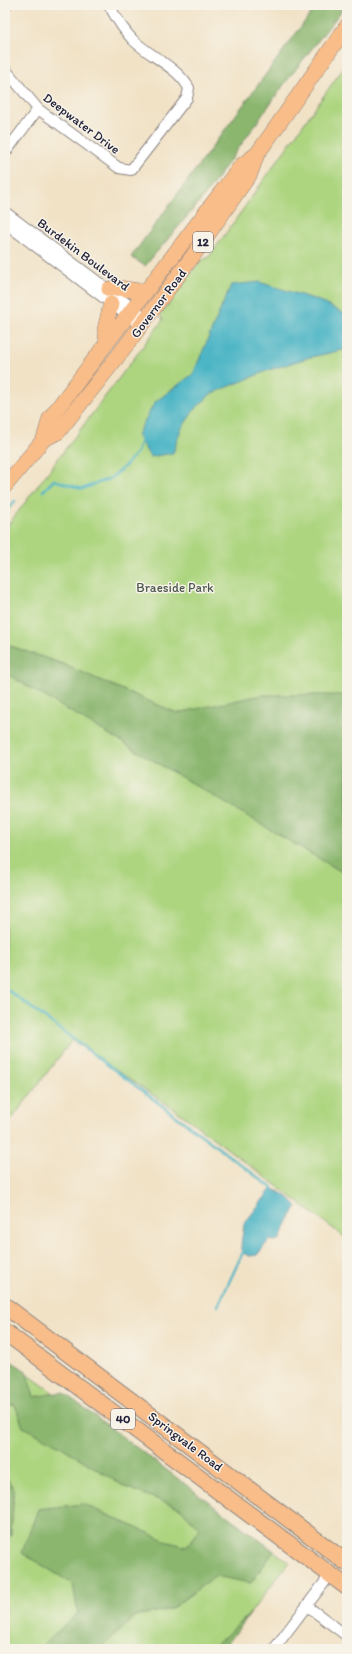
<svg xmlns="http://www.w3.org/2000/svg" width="352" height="1654" font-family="Itim,sans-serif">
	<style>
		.green { fill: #add580; stroke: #687c5e }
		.forest { fill: #8ab66e; stroke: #566c54 }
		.water { fill: #48b4c5; stroke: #356b80 }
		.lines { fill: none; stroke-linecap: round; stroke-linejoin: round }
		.stream { stroke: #48b4c5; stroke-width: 2.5 }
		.minor-casing { stroke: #8a8280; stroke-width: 12 }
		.primary-casing { stroke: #8a8280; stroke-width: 16 }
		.trunk-casing { stroke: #8a8280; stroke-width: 18 }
		.minor { stroke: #fff; stroke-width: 10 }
		.primary { stroke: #f8bd89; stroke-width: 15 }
		.trunk { stroke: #f8bd89; stroke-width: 16 }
		.labels { text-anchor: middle; stroke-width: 3; stroke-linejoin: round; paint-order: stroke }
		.shield { fill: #f7f3e8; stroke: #62616f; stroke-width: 1 }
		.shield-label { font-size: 12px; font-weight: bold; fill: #22223b }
		.street-label { font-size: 13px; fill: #22223b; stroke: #f7f3e8 }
		.park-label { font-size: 13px; fill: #4c5850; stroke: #f7f3e8 }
	</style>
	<rect width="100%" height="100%" fill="#f7f3e8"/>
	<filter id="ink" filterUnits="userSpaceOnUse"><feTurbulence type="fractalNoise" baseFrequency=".025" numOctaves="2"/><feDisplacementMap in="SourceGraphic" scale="8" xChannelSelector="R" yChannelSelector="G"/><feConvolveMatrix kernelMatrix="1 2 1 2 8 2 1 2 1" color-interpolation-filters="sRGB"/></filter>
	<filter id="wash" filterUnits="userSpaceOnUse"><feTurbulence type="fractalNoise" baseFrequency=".012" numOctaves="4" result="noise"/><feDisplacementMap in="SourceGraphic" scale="16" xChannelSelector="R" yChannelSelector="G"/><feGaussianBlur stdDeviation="0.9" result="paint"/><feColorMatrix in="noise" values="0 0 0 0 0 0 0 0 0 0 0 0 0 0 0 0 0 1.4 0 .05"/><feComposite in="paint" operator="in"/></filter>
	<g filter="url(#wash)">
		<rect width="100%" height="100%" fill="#f1e2c6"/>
		<path class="green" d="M347,63v1176l-163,-123 -112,-76 -67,88v-599l158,-209 -3,-5 40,-54 9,-4z
			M5,1358l284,204 -66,87h-218z"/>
		<path class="forest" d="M317,5h29l-61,78 -79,111 -61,72 -14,-9z
			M5,644l55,19 117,50 85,-18h85v180l-342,-202z
			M5,1357l21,14 8,26 29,-5 211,159 -23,32 -36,-7 -44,33 -35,7 -36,33h-61l39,-36 -5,-29 -51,-31 16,-44 45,-5 86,38 18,5 13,-18 -20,-21 -55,-21 -65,-41 -37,-19 -8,-22h-10z
			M5,1476l9,13 -3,46 -6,7z
			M251,1613l-28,36h-12z"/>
		<path class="water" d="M259,282l58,18 30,15v34l-40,9 -38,12 -58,24 -16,15 -14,20 -8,24 -23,4 -13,-22 18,-33 38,-28 38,-89z
			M272,1188l16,9 9,9 -9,15 -8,18 -5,2 -6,-1 -12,15 -8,1 -6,-3 -2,-8 3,-21z"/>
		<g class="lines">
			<path class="stream" d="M43,491l11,-11 28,9 29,-11 14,-12 12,-14 5,-14
				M5,512l10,-11
				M5,988l267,200 -1,3
				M218,1306l26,-56
				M5,1505l3,-9"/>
		</g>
	</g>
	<g filter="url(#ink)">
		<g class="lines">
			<g class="minor-casing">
				<path id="minor" d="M5,7l1,-2
					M5,69l33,40 81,59 12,2 56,-72 2,-10c-12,-21 -38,-31 -56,-48 -10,-10 -17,-22 -24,-35
					M5,153l33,-44
					M5,212l141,106
					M5,223l136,103
					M307,1606l40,30
					M274,1649l56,-74"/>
			</g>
			<g class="primary-casing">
				<path id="primary" d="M109,289l10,-1 26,4
					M107,342l-2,-13 6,-25
					M44,439l6,-21 191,-252 16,-12
					M5,486l39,-47 14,-7 60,-76 74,-99 58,-83 7,-20 13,-18 77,-110"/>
			</g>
			<g class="trunk-casing">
				<path id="trunk" d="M5,1306l342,257
					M5,1332l342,255"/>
			</g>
			<use href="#minor" class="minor"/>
			<use href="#primary" class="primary"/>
			<use href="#trunk" class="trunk"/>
		</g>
	</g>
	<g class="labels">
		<g class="shield">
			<rect x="193" y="232" width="20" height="20" rx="3"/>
			<rect x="111" y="1409" width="24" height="20" rx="3"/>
		</g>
		<g class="shield-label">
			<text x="203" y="246">12</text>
			<text x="123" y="1423">40</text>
		</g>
		<g class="street-label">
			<text transform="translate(82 123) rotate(37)" y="5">Deepwater Drive</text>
			<text transform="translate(84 254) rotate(37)" y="5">Burdekin Boulevard</text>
			<text transform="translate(158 303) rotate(-53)" y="5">Governor Road</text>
			<text transform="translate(186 1441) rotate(37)" y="5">Springvale Road</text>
		</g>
		<g class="park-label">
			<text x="175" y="592">Braeside Park</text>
		</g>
	</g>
	<rect width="352" height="1654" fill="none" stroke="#f7f3e8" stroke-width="20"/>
</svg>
